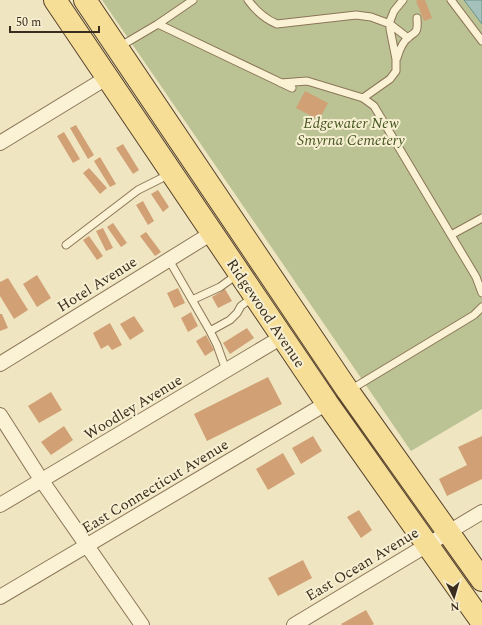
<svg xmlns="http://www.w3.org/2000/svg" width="482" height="625" font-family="Spectral,serif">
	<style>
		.cemetery { fill: #bbc394 }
		.water { fill: #a4c2bb; stroke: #6a918a }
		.building { fill: #d1a075 }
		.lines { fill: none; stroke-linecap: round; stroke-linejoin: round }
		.service-casing { stroke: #8b7658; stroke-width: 9 }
		.minor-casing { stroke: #8b7658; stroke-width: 16 }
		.primary-casing { stroke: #58432c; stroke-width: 24 }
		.service { stroke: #fbf2d5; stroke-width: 7 }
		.minor { stroke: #fbf2d5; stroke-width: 14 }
		.primary { stroke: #f6de97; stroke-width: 22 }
		.labels { text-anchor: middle; stroke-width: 4; stroke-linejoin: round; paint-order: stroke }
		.park-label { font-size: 15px; font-style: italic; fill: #475722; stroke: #f7efd1 }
		.street-label { font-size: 15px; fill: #3a2d1d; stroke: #f7efd1 }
	</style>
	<rect width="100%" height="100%" fill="#f0e5c1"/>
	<path class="cemetery" d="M102,0h380v409l-71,42z"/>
	<path class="water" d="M464,0h18v24z"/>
	<path class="building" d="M418,0h7l7,18 -8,3 -8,-20z
		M305,91l23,12 -9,17 -23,-12z
		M76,125l18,30 -6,4 -18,-31z
		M64,132l16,27 -7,4 -16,-27z
		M123,144l16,26 -6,4 -17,-26z
		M100,157l16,27 -6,3 -16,-26z
		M89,168l18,20 -7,6 -17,-21z
		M158,190l11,17 -6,5 -12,-18z
		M143,201l11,20 -6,4 -12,-20z
		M113,223l14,20 -6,4 -14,-20z
		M103,228l10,20 -7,3 -10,-20z
		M146,232l15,20 -6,4 -15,-20z
		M89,236l14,20 -6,4 -14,-20z
		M37,275l14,23 -14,9 -14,-23z
		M8,278l20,32 -14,9 -14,-23v-14z
		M178,288l7,15 -11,5 -7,-15z
		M225,289l7,12 -14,7 -6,-11z
		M191,312l7,14 -10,6 -7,-14z
		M0,314h2l6,14 -8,3z
		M134,316l10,15 -14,9 -10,-16z
		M110,323l12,22 -10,5 -4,-5 -7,4 -8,-16z
		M247,328l7,10 -24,16 -7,-11z
		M206,335l8,15 -9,6 -9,-15z
		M268,377l14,27 -75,37 -13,-27z
		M51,392l11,18 -23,13 -11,-17z
		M64,426l9,14 -22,15 -10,-13z
		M313,436l9,15 -21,13 -9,-16z
		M482,436v43l-35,17 -8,-17 28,-14 -9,-18z
		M283,453l12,21 -27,16 -12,-21z
		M359,510l13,20 -11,8 -14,-21z
		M303,560l9,18 -34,18 -10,-18z
		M366,610l8,14 -2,1h-30l-1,-1z"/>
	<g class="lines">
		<g class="service-casing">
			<path id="service" d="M248,0c8,11 17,19 29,24l79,-9 15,2 19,7 18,14
				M451,0l31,41
				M158,24l134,64
				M119,47l39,-23 35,-24
				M397,58c2,-7 5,-16 12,-21 2,-2 5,-3 7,-6 2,-3 1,-9 1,-13
				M281,83l26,-2 56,17 11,8 102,171 6,16
				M363,98l27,-19 6,-8v-12l-6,-30v-8l4,-10 9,-11
				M451,235l31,-17
				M66,245l72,-55 32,-16
				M169,260l41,71 7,14 9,25
				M192,300l28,-13 18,-13
				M210,331l20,-11 7,-7 4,-7 12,-9
				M350,390l124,-75 8,-8"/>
		</g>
		<g class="minor-casing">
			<path id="minor" d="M0,143l108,-66
				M0,364l212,-131
				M0,415l42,66 100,144
				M0,505l282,-168
				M0,597l327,-194
				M294,625l188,-113"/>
		</g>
		<g class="primary-casing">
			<path id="primary" d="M55,0l272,403 155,219
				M85,0l263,391 134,189"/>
		</g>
		<use href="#service" class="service"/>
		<use href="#minor" class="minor"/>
		<use href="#primary" class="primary"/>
	</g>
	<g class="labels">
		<g class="park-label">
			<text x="351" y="128">Edgewater New<tspan x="351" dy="17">Smyrna Cemetery</tspan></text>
		</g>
		<g class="street-label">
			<text transform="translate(97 284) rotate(-32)" y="5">Hotel Avenue</text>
			<text transform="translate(266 313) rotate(56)" y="5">Ridgewood Avenue</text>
			<text transform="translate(133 407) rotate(-31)" y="5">Woodley Avenue</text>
			<text transform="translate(155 486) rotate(-31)" y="5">East Connecticut Avenue</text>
			<text transform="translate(362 564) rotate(-31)" y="5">East Ocean Avenue</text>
		</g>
	</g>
	<g transform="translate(454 597) rotate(175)" stroke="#f7efd1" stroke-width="3" paint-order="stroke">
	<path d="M0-3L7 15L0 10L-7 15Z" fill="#3a2d1d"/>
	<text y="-6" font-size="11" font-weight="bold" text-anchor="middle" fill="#3a2d1d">N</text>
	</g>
	<path d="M10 26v6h89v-6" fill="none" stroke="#3a2d1d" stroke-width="2"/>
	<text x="16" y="26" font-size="12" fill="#3a2d1d" stroke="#f7efd1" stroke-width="3" paint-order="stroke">50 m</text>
</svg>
